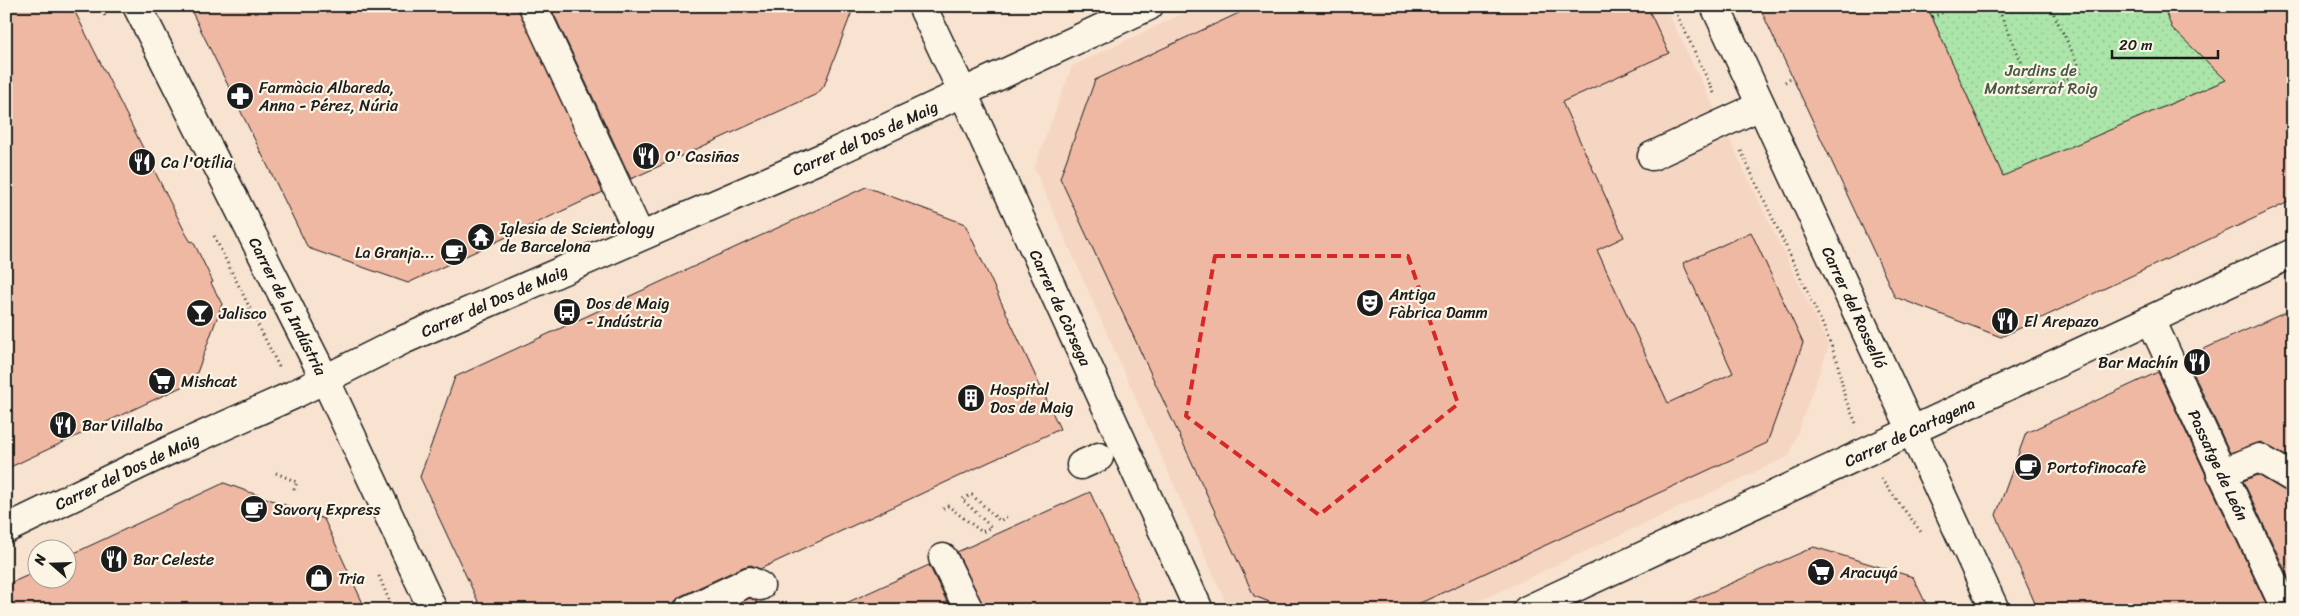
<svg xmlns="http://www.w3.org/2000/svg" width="2299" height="616" font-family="Sriracha,sans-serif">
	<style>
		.built { fill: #f5d6c3 }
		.grass { fill: url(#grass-dots); stroke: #648062 }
		.building { fill: #efb8a3; stroke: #1c1c1c }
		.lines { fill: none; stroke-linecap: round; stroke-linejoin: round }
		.minor-casing { stroke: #1c1c1c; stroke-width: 31 }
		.major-casing { stroke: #1c1c1c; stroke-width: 31 }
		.path { stroke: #1c1c1c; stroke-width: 3; stroke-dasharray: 1 4; stroke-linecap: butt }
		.minor { stroke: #fcf5e5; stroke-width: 28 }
		.major { stroke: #fcf5e5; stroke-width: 28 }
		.marked { fill: none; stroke: #d62828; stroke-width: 4; stroke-dasharray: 10 6; stroke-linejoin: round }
		.labels { text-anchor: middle; stroke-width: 4.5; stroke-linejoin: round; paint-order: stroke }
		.park-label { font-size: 16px; fill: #475846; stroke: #fcf5e5 }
		.poi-label { font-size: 16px; fill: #1c1c1c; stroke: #fcf5e5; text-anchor: start }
		.street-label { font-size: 16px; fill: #1c1c1c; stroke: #fcf5e5 }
	</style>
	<defs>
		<pattern id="grass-dots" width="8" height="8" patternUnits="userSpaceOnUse" patternTransform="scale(1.25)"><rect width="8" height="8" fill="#ace5a9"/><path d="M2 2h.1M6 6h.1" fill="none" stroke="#93c491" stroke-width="1.8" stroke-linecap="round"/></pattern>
	</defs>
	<rect width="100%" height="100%" fill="#f8e3d1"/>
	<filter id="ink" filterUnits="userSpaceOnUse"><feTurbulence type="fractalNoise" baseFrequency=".02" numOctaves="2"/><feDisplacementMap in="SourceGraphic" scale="10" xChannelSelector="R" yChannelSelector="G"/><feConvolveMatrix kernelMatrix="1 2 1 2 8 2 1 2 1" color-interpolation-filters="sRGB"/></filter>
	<g filter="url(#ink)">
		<path class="built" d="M1199,6h466l164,340 -40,110 -329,154h-231l-195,-442 38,-102z"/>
		<path class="grass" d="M1927,6h236l10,22 53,52 -185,80 -23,50z"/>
		<path class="building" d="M6,6h66l114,228 5,8 2,-1 20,41 -2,1 11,21 -28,77 -188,88z
			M189,6h329l85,186 -195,91 -100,-35z
			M550,6h304l-30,80 -7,8 -186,85z
			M1254,6h393l22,47 -107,49 62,135 -27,13 71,153 65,-30 -50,-110 68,-31 52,111 -36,100 -362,167h-115l-36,-14 -194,-418 35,-98z
			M1759,6h168l76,170 223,-96 -54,-52 -9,-22h130v194l-292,137 -106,-40z
			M866,187l99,37 95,205 -300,140 -9,-4 -8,2 -62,29 -6,5 -2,9h-191l-62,-133 35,-100z
			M2293,309v151l-32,-18 -31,11 -44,-96z
			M2158,372l111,238h-231l-42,-95 30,-82z
			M2258,475l27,16 8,3v93l-50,-106z
			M224,483l100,36 42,91h-360v-25l32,-14v7h30v-22z
			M1090,492l54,118h-160l-27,-58z
			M1814,547l99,30 16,33h-259z
			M929,565l22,45h-120z
			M750,598l6,3 4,9h-35z"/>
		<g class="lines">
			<g class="minor-casing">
				<g id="minor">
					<path d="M533,6l107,230"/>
					<path id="s1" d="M922,6l41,87 236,517"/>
					<path d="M1652,156l108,-50"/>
					<path id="s2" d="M2151,320l135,290"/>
					<path d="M1081,465l18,-8"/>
					<path d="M2221,473l38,-15 34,20"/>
					<path id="s3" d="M6,529l162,-78 125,-56 110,-55 430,-187 316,-147"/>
					<path d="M943,558l26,52"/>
					<path d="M688,610l62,-29 10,5"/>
					<path id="s4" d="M1527,610l766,-357"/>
				</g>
			</g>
			<g class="major-casing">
				<g id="major">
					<path id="s5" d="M137,6l188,373 108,231"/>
					<path id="s6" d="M1715,6l280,604"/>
				</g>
			</g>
			<path class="path" d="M100,6l5,10
				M1673,6l41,87
				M1997,6l38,87 47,-21 -32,-66
				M1932,17l27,-11
				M1785,82l7,-5
				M1741,151l81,172 15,37 8,38 11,25
				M214,236l65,131
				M276,473l21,9 -4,10
				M1881,479l40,53
				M943,509l5,-3 34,26 9,-5 -29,-28 10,-4 28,26 9,-6
				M379,576l14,34"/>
			<use href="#minor" class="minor"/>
			<use href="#major" class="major"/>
		</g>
	</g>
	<path class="marked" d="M1215,256h193l50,148 -139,111 -133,-99z"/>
	<defs>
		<g id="pharmacy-disc" transform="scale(1.4375)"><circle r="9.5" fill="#1c1c1c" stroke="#fcf5e5"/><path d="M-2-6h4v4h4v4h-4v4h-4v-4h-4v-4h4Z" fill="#fff"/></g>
		<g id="restaurant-disc" transform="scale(1.4375)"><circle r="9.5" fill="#1c1c1c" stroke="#fcf5e5"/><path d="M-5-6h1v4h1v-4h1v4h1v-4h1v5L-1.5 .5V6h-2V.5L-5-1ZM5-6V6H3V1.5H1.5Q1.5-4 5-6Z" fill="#fff"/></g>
		<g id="temple-disc" transform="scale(1.4375)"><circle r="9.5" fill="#1c1c1c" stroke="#fcf5e5"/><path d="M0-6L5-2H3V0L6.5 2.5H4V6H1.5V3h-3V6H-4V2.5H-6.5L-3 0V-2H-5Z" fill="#fff"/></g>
		<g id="cafe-disc" transform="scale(1.4375)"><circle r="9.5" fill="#1c1c1c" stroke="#fcf5e5"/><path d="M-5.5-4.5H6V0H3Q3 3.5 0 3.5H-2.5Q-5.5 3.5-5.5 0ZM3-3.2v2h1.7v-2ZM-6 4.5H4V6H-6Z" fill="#fff"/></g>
		<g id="theatre-disc" transform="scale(1.4375)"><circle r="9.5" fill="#1c1c1c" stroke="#fcf5e5"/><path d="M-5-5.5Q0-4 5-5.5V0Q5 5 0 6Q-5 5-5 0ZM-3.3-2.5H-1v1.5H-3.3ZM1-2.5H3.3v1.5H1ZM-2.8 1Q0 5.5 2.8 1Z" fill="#fff"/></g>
		<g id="bus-disc" transform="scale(1.4375)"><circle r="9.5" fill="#1c1c1c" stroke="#fcf5e5"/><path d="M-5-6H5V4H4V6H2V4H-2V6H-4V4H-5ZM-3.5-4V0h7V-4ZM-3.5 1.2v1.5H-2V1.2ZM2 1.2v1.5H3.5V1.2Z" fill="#fff"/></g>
		<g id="bar-disc" transform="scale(1.4375)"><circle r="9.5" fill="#1c1c1c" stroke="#fcf5e5"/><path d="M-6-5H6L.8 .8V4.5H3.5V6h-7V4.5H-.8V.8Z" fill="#fff"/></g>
		<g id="supermarket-disc" transform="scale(1.4375)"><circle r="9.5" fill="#1c1c1c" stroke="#fcf5e5"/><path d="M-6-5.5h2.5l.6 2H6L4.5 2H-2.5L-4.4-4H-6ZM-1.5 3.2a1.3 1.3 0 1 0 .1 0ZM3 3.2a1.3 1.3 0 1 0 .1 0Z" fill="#fff"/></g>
		<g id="building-disc" transform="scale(1.4375)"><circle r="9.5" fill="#1c1c1c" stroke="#fcf5e5"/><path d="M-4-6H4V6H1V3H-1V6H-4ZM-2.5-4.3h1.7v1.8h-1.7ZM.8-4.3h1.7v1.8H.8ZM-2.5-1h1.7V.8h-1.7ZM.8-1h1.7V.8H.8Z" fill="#fff"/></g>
		<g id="shop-disc" transform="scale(1.4375)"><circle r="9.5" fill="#1c1c1c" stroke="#fcf5e5"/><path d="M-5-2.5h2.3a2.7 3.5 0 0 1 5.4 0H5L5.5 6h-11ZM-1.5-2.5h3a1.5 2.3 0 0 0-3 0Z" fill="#fff"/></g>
	</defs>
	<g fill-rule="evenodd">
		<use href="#pharmacy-disc" x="240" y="96"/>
		<use href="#restaurant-disc" x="646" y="156"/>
		<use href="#restaurant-disc" x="142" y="162"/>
		<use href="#temple-disc" x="481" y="237"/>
		<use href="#cafe-disc" x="454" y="252"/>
		<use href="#theatre-disc" x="1370" y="303"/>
		<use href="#bus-disc" x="567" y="312"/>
		<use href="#bar-disc" x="200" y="313"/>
		<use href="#restaurant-disc" x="2005" y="321"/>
		<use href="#restaurant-disc" x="2197" y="362"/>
		<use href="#supermarket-disc" x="162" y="381"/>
		<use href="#building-disc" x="971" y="398"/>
		<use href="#restaurant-disc" x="63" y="425"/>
		<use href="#cafe-disc" x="2028" y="467"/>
		<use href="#cafe-disc" x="254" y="509"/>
		<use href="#restaurant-disc" x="114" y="559"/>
		<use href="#supermarket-disc" x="1821" y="572"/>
		<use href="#shop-disc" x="319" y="578"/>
	</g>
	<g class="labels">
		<g class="park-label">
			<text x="2041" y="76">Jardins de<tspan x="2041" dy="18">Montserrat Roig</tspan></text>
		</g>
		<g class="poi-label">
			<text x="259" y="93">Farmàcia Albareda,<tspan x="259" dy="18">Anna - Pérez, Núria</tspan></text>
			<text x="665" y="162">O' Casiñas</text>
			<text x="161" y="168">Ca l'Otília</text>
			<text x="500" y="234">Iglesia de Scientology<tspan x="500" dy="18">de Barcelona</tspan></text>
			<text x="435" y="258" text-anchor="end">La Granja...</text>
			<text x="1389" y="300">Antiga<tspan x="1389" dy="18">Fàbrica Damm</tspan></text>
			<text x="586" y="309">Dos de Maig<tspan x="586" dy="18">- Indústria</tspan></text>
			<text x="219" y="319">Jalisco</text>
			<text x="2024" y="327">El Arepazo</text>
			<text x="2178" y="368" text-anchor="end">Bar Machín</text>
			<text x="181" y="387">Mishcat</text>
			<text x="990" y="395">Hospital<tspan x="990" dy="18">Dos de Maig</tspan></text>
			<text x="82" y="431">Bar Villalba</text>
			<text x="2047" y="473">Portofinocafè</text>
			<text x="273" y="515">Savory Express</text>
			<text x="133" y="565">Bar Celeste</text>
			<text x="1840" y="578">Aracuyá</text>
			<text x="338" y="584">Tria</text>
		</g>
		<g class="street-label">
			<text dy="6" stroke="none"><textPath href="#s3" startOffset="944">Carrer del Dos de Maig</textPath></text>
			<text dy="6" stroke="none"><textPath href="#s3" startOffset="539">Carrer del Dos de Maig</textPath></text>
			<text dy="6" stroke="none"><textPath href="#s5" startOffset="336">Carrer de la Indústria</textPath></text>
			<text dy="6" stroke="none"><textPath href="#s1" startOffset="332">Carrer de Còrsega</textPath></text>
			<text dy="6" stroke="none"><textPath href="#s6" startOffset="332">Carrer del Rosselló</textPath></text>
			<text dy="6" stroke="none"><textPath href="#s4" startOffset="422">Carrer de Cartagena</textPath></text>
			<text dy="6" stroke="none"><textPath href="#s2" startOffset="160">Passatge de León</textPath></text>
			<text dy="6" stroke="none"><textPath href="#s3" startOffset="134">Carrer del Dos de Maig</textPath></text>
		</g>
	</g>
	<rect width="2299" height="616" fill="none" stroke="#fcf5e5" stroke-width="25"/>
	<rect x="12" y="12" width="2274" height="591" fill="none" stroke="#1c1c1c" stroke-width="2" filter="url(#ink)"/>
	<g transform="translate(52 564) rotate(290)"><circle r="24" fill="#fcf5e5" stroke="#a29e95"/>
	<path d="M0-4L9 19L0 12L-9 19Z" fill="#1c1c1c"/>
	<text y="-8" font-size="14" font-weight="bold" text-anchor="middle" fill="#1c1c1c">N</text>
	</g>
	<path d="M2112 50v8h106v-8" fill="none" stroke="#1c1c1c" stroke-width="2.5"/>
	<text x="2119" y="50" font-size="15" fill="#1c1c1c" stroke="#fcf5e5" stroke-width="4" paint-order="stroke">20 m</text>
</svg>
